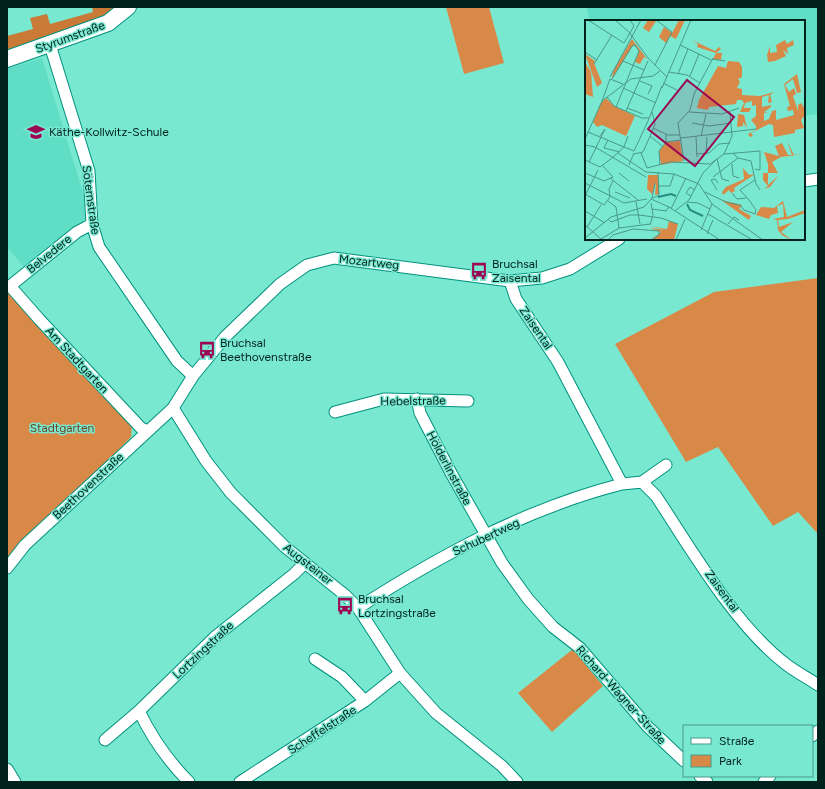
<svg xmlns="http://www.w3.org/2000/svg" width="825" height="789" font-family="Figtree,sans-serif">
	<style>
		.built { fill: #5fddc5 }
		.green { fill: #d88947 }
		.forest { fill: #c87a36 }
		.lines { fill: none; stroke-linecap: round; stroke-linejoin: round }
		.minor-casing { stroke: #00917d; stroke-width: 13 }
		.secondary-casing { stroke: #00917d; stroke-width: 18 }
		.minor { stroke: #fff; stroke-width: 11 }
		.secondary { stroke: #fff; stroke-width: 16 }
		.labels { text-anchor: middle; stroke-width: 3; stroke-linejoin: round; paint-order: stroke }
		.street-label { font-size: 12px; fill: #00221c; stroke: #79e8d1 }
		.poi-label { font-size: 12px; fill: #00221c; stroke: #79e8d1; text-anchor: start }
		.park-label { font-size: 12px; fill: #6c4220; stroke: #79e8d1 }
		.inset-river { fill: none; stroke: #298e7d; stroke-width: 2 }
		.inset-road { fill: none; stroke: #499989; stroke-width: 1 }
		.view { fill: #9c0754; fill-opacity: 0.15; stroke: #9c0754; stroke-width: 2 }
		.inset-edge { fill: none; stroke: #00221c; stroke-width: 2 }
	</style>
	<rect width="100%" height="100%" fill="#79e8d1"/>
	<path class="built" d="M587,7h231v107l-14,2v-95h-215z
		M42,58l42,138 4,23 -64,48 -17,-20v-178z"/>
	<path class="green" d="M446,7h43l15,56 -40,11z
		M818,278v256l-20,-22 -25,14 -55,-79 -32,15 -71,-118 99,-52z
		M7,282l125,143 -1,12 -124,128z
		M573,649l30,37 -51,46 -34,-39z"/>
	<path class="forest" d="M92,7h26l-9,7 -102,45v-23l26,-7 -3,-11 17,-4 3,10 43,-12z"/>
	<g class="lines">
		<g class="minor-casing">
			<path id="minor" d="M50,45l39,126 3,53 7,23 78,114 16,15
				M804,181l14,-2
				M510,281l6,18 42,63 64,122 20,-2 14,14c35,53 80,131 131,169 9,7 21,13 31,20
				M7,286h3l67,-54 15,-8
				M10,286l29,33 102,109 7,3
				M417,399l3,14 31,60 51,90 26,36 25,28 27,21 68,79 36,34
				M173,408l33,53 25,32 54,54 60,48 13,13 42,65 36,40 66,53 15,16
				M335,412l49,-13 84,2
				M642,482l24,-17
				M7,568l18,-23 148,-137 20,-32 32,-39 55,-53 27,-19 27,-7 176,23 32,-3 28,-9 49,-30
				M358,608c81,-52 169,-100 264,-124
				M315,659l27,18 23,24
				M139,711c13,27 29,50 50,71
				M812,736l6,-5
				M105,740l34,-29 77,-75 78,-62 10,-10
				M7,769l8,13
				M700,776l7,6
				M240,782l125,-81 35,-28
				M764,782l6,-6"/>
		</g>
		<g class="secondary-casing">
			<path id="secondary" d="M7,59l101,-36 20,-16"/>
		</g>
		<use href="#minor" class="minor"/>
		<use href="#secondary" class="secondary"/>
	</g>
	<defs>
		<g id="school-bare" transform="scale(1.38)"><path d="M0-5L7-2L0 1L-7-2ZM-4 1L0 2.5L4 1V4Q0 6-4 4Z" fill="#9c0754" stroke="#79e8d1" stroke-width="2.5" paint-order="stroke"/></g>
		<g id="bus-bare" transform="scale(1.38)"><path d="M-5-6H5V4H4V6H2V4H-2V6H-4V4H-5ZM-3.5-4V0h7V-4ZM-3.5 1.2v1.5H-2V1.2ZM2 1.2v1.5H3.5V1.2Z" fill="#9c0754" stroke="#79e8d1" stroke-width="2.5" paint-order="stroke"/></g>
	</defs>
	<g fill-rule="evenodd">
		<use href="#school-bare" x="36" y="132"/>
		<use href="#bus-bare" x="479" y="271"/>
		<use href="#bus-bare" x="207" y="350"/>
		<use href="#bus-bare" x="345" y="606"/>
	</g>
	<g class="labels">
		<g class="street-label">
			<text transform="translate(70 37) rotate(-20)" y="4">Styrumstraße</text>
			<text transform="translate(91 200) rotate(82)" y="4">Söternstraße</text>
			<text transform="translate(49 254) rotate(-39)" y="4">Belvedere</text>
			<text transform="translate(369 262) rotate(6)" y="4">Mozartweg</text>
			<text transform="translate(536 328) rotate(56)" y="4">Zaisental</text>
			<text transform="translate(77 360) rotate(47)" y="4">Am Stadtgarten</text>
			<text transform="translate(413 401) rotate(-1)" y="4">Hebelstraße</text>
			<text transform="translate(449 468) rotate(62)" y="4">Hölderlinstraße</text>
			<text transform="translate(88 486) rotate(-43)" y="4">Beethovenstraße</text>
			<text transform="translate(486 537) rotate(-25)" y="4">Schubertweg</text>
			<text transform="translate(308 564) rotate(38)" y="4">Augsteiner</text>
			<text transform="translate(722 591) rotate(54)" y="4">Zaisental</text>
			<text transform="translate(203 650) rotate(-43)" y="4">Lortzingstraße</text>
			<text transform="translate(621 695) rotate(48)" y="4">Richard-Wagner-Straße</text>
			<text transform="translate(322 730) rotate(-33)" y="4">Scheffelstraße</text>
		</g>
		<g class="poi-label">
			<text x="49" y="136">Käthe-Kollwitz-Schule</text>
			<text x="492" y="268">Bruchsal<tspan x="492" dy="14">Zaisental</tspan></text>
			<text x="220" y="347">Bruchsal<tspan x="220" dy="14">Beethovenstraße</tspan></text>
			<text x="358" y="603">Bruchsal<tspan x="358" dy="14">Lortzingstraße</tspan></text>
		</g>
		<g class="park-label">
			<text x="62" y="432">Stadtgarten</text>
		</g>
	</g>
	<g transform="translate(585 20)">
		<rect width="220" height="220" fill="#79e8d1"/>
		<path d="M63,0l8,1 -7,11 -6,-4zM94,0h6l-9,19 -6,-3 -4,7 -7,-6 5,-10 8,6zM47,19l15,20 -3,-2 -4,7 -5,-2 4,-11 -5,-7 -22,35 1,-8zM107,20l23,11 4,-4 2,2 -5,4h6l-1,7 -8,-1 3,-6 -19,-6 1,-3zM200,20l2,4 6,-4 1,5 -7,3 1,6 -5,-4 3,6 -11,5 7,-1 -14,2 -1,-7 3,-9v7l7,-1 -1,-7zM0,34l10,7 -1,2 8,20 -5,4zM143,41l11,1 3,5v10l-4,2 2,3 -3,6 5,1v6l18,1 14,-4 -4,3 2,7 -4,1 1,-8 -7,2v10l9,-2v2l-7,5h4l-4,1v8l5,-2 3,-8 4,-1v10l18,-5 -1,-5 -5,1 -1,-4 3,-1 -6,-22 13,-10 4,18 -4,1 -4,-14 -8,6 4,7 5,-4 2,6 -3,2 5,15v-6l3,-2 4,6v6l-4,5 3,8 -9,2v3l-21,4 -1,-12 -4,-1 -18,9 2,3 -3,1 -2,-3 8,-4v-4l-5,-6 5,-4v-11l-4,1v-5l-7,2 -1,5h7l-2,4h-9l4,-9 -2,-3h-5l-1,4 -27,3 -1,3 -11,-2 2,-8 19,-34 8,2zM0,42l6,10 2,25 -8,-3zM21,78l8,8 21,10 -9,20 -24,-11 -5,2 -4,-5 8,-19zM153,94l6,1 3,13 -4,-6v4l-6,1zM95,121l3,20 -22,4 -2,-14 7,-9zM202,121l7,14 11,-1 -24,3 -9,5 6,11h-10v12l10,-9 -8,11 -6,2 4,-3 -5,-6v-7h5v-9l-4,-12 15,4 -4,-10 7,-3 6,12h4zM158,148l6,7 6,-1 -21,14 1,3 -4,2 -2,-3 -6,5 -1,-3 4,-5 18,-8zM63,155h10l1,19 -4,1 1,-12 -4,11 -5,-5zM136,180l21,5 -3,4 12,7 -2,4zM198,181l4,16 18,-7v3l-17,6 -10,1 1,7 14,-5 -12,10 11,8 -10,-5 -4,-5 -1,-10 -4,-1 11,-2 -1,-13 -6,2 1,7 -7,2 -2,4 -13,-4 5,-8 13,1zM84,201l9,3 -4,16h-23l10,-8 -11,-4 16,2 -16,-4 17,3z" fill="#d88947"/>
		<path class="inset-river" d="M73,177l13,-3 5,2M102,184l3,6 13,6"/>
		<path class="inset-road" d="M3,0l36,23 10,-17 -4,-6M30,0l14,12 19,26 19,19M95,25l31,15M0,32l12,8M127,39l13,2M38,41l21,9M9,44l18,-29M70,45l17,-33 -16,-12M84,52l18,3 13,8M93,54l10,-25M105,56l9,-22M25,57l31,-57M27,59l20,-33 3,-1 4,6 -23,56M55,61l12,5 -4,8M78,63l14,7M38,68l33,15M77,68l29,-68M22,77l7,9 28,12h7M17,81l8,-22 13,5M42,88l16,6M41,91l22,-50M104,92l33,2 17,-6M63,101l14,-35M107,103l17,3 22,-3M68,108l15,7h12M3,112l36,15 4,-11M65,116l12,10M116,116l5,-22M111,117l1,20M96,118l75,-9M0,119l17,-38 29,-22 22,-3 7,-5M23,120l-4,8 16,4M81,122l15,-2M0,125l10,2 51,30M49,131l14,-30M33,133l13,9M56,133l6,15 23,-6 40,2 14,-10 8,-18 -2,-24M148,133l5,5 13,3 5,23 4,6M49,134l9,-2 8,-18 4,-10 -3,-12M112,134l12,-1 10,-9 11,-1M121,134l1,-17M139,134l36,-3v19l-5,-1M27,138l12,-11 10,4M0,140l15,7 12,-9M99,141l-6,-38 12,-13 4,-16 19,-36M4,142l16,-33 -5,7M46,142l15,10 28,2 25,10 13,20 51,36M147,144l1,12 6,2M44,145l5,-12M75,145l-1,-14 7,-9v-8M0,153l19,8 9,-4 -11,-12M34,153l10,8M128,157l25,-19M25,158l28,22M0,163l39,20 23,-4M73,166h12l4,-12M132,170l-6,-10 4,-1 3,4M30,172l15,6M120,172l21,10 14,3 4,5 11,4 1,-4 -7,-10 -9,-10 15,-10M147,173l5,6 9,-1M0,174l19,11 6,-8M0,176l13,-26M106,176l-5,-3 4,-6 5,3M25,177l-1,-8 4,-8M67,178l3,-15M68,178l6,-3 -1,-23M66,179l18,8 51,33M23,181l8,6 3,21M51,182l4,22M102,182l11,1 12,6M67,189l14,2 3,-4M86,189l15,-31M0,191l20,12M90,191l14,-11 14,-27 14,-14 5,20 7,2M123,194l43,25M23,199l3,3 19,-7h9l22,3 17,6M143,204l6,-7 5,3M0,205l16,14M65,205l3,-10 -2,-12M2,207l14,-22M116,210l11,-26M122,214l6,-14M0,218l26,-21 33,-10 9,-10M16,219l18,-11 31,-4M23,220l5,-5 20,-6 26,2v4l-8,5M91,220l9,-21"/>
		<path class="view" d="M102,60l47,37 -39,49 -47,-37z"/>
		<rect width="220" height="220" class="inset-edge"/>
	</g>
	<rect width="825" height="789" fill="none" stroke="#00221c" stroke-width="16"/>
	<rect x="683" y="725" width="130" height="52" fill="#79e8d1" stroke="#499989"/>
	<rect x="691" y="738" width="20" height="6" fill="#ffffff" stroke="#499989"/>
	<text x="719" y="745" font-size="12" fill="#00221c">Straße</text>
	<rect x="691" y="755" width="20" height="12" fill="#d88947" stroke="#499989"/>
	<text x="719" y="765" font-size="12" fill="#00221c">Park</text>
</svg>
